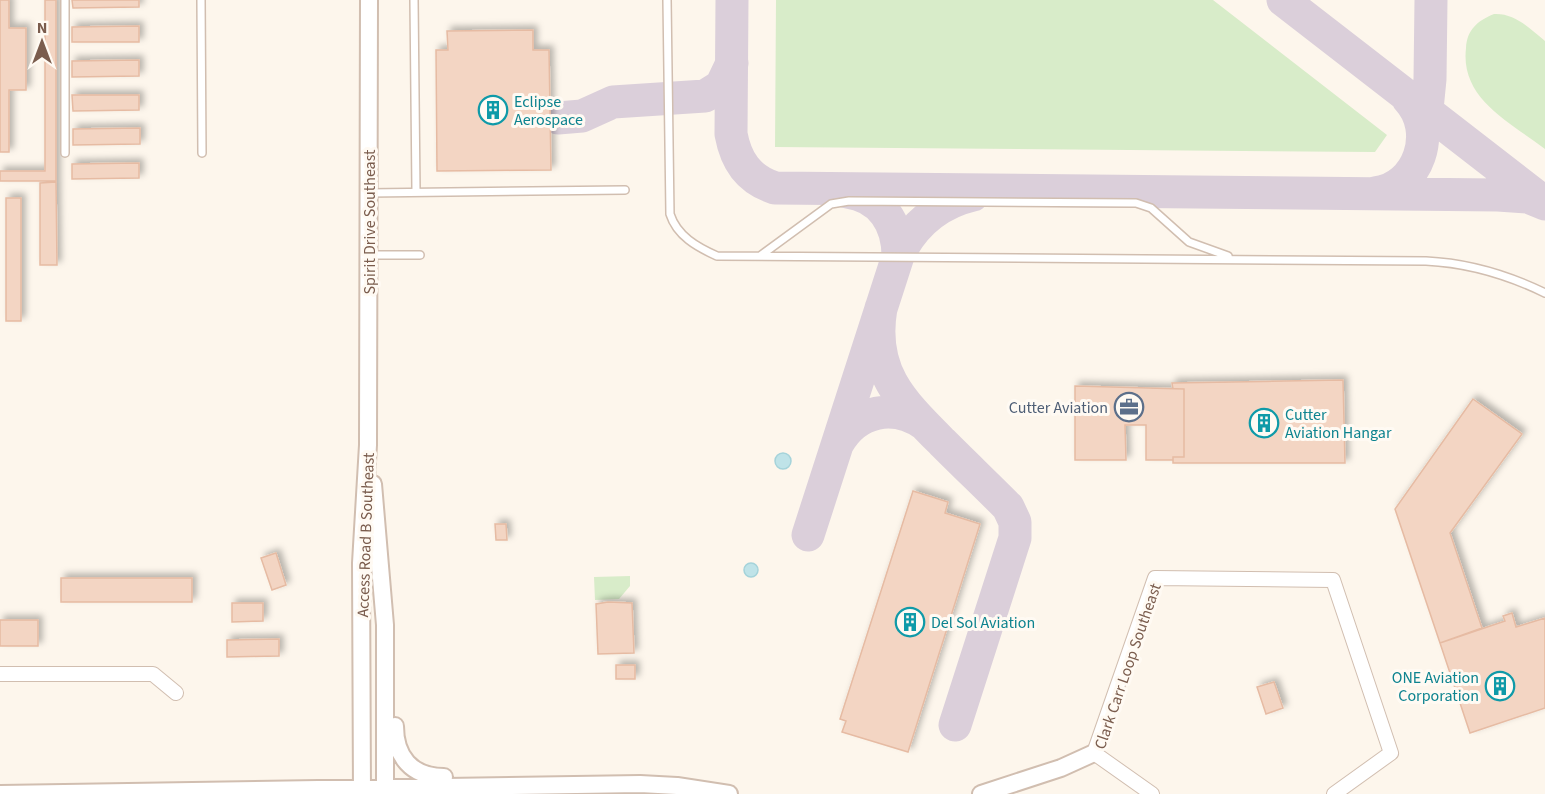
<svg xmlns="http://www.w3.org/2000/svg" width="1545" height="794" font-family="'Source Sans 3',sans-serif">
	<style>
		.green { fill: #d8ecc9 }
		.water { fill: #bfe3e8; stroke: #a5d3da; stroke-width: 1.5 }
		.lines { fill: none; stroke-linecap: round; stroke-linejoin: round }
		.taxiway { stroke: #dbcfda; stroke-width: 33 }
		.building { fill: #f3d5c3; stroke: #e6bba3; stroke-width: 1.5; filter: url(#shadow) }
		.service-casing { stroke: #d1beb0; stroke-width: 10 }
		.minor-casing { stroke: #d1beb0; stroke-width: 16 }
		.tertiary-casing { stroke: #d1beb0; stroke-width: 20 }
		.service { stroke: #fff; stroke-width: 7 }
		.minor { stroke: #fff; stroke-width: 14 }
		.tertiary { stroke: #fff; stroke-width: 16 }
		.labels { text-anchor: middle; stroke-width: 6; stroke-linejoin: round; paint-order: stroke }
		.culture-label { font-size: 16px; fill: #0d838f; stroke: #fffaf3; text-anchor: start }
		.street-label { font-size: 16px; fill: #7a5c4d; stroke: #fffaf3 }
		.service-label { font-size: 16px; fill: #4e5e75; stroke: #fffaf3; text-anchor: end }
	</style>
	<defs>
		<filter id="shadow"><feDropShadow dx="4" dy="-4" stdDeviation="3" flood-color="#0004"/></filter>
	</defs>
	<rect width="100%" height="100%" fill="#fdf6ec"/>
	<path class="green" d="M776,0h437l174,135 -12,17 -600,-5z
		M1494,14c21,-1 35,14 51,27v108c-35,-27 -85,-50 -79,-101 1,-18 11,-27 28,-34z
		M630,576v10l-11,13 -24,1 -1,-23z"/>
	<path class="water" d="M775 461a8 8 0 1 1 16 0a8 8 0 1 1-16 0Z
		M744 570a7 7 0 1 1 14 0a7 7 0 1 1-14 0Z"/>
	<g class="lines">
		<path class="taxiway" d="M732,0l-1,134c5,27 17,45 44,54l723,7 30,2 17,7
			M1283,0l257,199
			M558,118l24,-2 31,-14 92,-6 16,-10 11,-23
			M1425,129l5,-50 1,-79
			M847,192c35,5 51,32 51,64
			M1375,193c44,-5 63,-62 33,-94
			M881,308c-11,63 20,93 61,134 22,22 44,43 66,65l7,15v16l-60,187
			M838,443c19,-33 56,-40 86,-19
			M808,535l90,-279c15,-31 41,-53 75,-61"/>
	</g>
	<path class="building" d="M0,0h9v28h17v62h-17v62h-9z
		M45,0h11v181h-56v-10h45z
		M72,0h67v7l-66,1z
		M139,26v16h-67v-15z
		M533,30v20h16l2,120 -114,1 -1,-121h12l-1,-19z
		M139,60v16l-67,1v-16z
		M72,95h67v15l-66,1z
		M140,128v16l-67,1v-16z
		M139,163v15l-67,1v-15z
		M56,182l1,83h-17v-82z
		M6,198h15v123h-15z
		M1343,380l2,83h-172v-6h11v-68h-11l-1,-6z
		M1075,386l109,3v68h-11v3h-27v-35h-21l1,35h-51z
		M1473,399l49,35 -72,99 32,95 -42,15 -45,-134z
		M913,491l35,11 -3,11 35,11 -72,228 -66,-20 4,-11 -6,-2z
		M495,524h11l1,16h-11z
		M276,553l10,32 -14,5 -11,-32z
		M61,578h131v24h-131z
		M608,602l24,1 2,50 -36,1 -2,-50z
		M232,603h31v18l-31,1z
		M1512,613l4,14 29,-9v90l-75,25 -30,-90 65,-22 -2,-5z
		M0,620h38v26h-38z
		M279,639v17l-52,1v-17z
		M616,665h19v14h-19z
		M1274,682l9,26 -17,6 -9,-27z"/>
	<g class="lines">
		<g class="service-casing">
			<path id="service" d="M65,0v153
				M201,0l1,153
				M414,0l2,191
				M667,0l3,214c7,22 27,33 47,42l709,5c42,2 82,14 119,32
				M369,193l256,-3
				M369,255h51
				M760,256l71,-52 18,-3 287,2 15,5 38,34 39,14"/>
		</g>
		<g class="minor-casing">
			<path id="minor" d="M0,674h153l23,19
				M1152,794l-58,-41 61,-175 178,2 58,173 -57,41"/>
		</g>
		<g class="tertiary-casing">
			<path id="tertiary" d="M373,484l12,141v169
				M395,726c0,30 16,51 49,51
				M0,794l640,-10 37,2 52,8
				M362,794l-1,-231 7,-118 1,-445
				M981,794l80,-26 33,-15"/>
		</g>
		<use href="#service" class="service"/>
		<use href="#minor" class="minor"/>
		<use href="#tertiary" class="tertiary"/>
	</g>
	<defs>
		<g id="building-ring" transform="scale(1.5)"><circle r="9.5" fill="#fffaf3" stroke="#0f9aa8" stroke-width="1.5"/><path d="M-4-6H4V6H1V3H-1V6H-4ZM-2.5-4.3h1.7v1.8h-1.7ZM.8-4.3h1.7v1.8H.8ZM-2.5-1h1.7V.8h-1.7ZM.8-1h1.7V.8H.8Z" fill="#0f9aa8"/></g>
		<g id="office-ring" transform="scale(1.5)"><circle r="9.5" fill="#fffaf3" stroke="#5c6f8a" stroke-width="1.5"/><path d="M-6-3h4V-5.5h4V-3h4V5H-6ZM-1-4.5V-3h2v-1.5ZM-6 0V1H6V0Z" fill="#5c6f8a"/></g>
	</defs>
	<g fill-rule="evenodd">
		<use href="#building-ring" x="493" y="110"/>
		<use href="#office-ring" x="1129" y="407"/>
		<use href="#building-ring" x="1264" y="423"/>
		<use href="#building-ring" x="910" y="622"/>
		<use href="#building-ring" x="1500" y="686"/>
	</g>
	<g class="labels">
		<g class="culture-label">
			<text x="514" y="107">Eclipse<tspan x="514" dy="18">Aerospace</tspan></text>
			<text x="1285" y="420">Cutter<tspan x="1285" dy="18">Aviation Hangar</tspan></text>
			<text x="931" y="628">Del Sol Aviation</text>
			<text x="1479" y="683" text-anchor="end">ONE Aviation<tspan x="1479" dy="18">Corporation</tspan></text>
		</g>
		<g class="street-label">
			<text transform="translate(369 222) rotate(-90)" y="6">Spirit Drive Southeast</text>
			<text transform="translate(365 535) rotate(-88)" y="6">Access Road B Southeast</text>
			<text transform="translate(1127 666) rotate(-71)" y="6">Clark Carr Loop Southeast</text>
		</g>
		<g class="service-label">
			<text x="1108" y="413">Cutter Aviation</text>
		</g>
	</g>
	<g transform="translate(42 42)" stroke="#fffaf3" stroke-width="4.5" paint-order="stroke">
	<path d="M0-4.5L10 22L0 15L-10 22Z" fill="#7a5c4d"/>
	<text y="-9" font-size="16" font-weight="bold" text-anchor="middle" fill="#7a5c4d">N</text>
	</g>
</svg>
